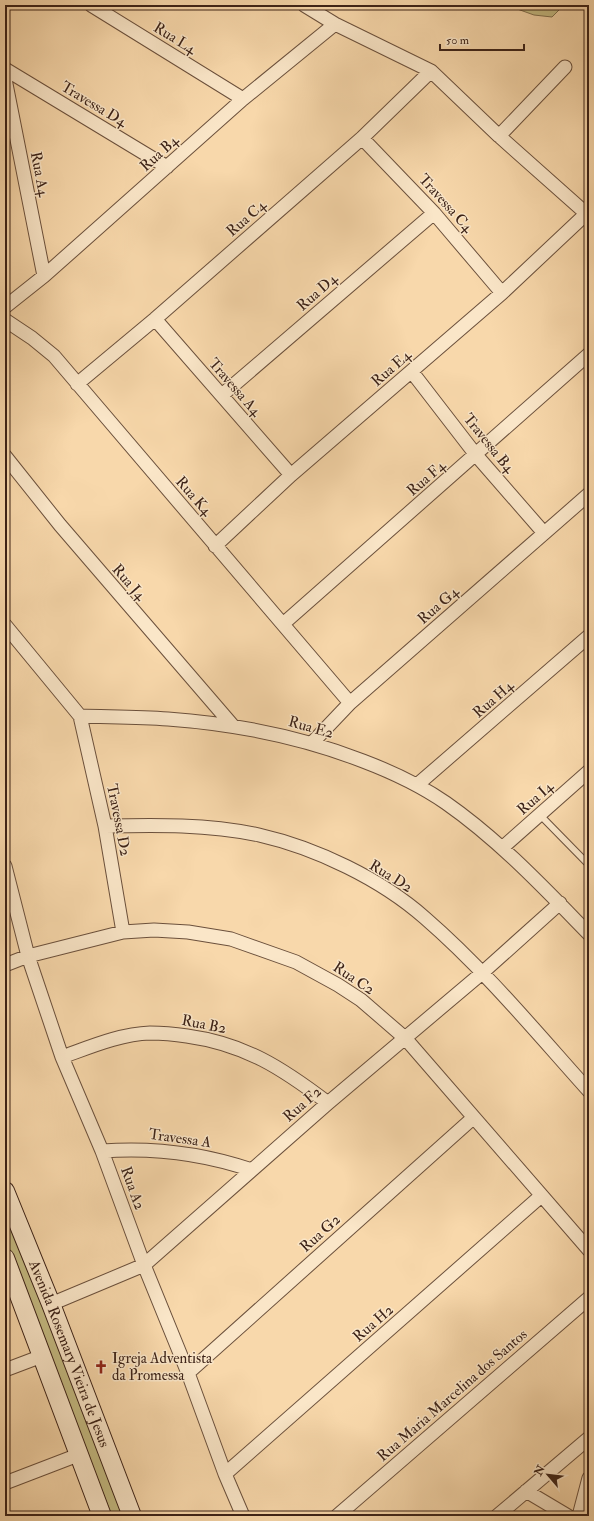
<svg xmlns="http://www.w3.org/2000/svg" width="594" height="1521" font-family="'IM FELL Double Pica',serif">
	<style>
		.green { fill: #c5bc83; stroke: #806f4d }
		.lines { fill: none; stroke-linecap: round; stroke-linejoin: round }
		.lane-casing { stroke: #6b503c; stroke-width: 8 }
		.street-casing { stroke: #6b503c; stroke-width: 15 }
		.secondary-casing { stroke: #3c2217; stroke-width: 20 }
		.lane { stroke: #fae6c8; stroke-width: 6 }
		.street { stroke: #fae6c8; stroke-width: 13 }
		.secondary { stroke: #fae6c8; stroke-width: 18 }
		.labels { text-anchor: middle; stroke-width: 3; stroke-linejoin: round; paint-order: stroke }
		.street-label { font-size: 15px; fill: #3c2217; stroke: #fae6c8 }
		.poi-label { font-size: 15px; fill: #3c2217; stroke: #fae6c8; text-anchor: start }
	</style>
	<rect width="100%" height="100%" fill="#f8d8ab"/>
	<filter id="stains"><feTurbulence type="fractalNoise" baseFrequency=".005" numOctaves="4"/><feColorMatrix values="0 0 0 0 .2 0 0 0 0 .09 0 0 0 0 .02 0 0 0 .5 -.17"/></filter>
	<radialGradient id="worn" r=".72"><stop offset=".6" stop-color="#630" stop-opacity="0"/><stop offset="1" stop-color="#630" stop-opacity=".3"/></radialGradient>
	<path class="green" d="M506,5h58l-12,12 -18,-2z
		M5,1212l51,124 68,180h-12l-107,-273z"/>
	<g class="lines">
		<g class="lane-casing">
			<path id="lane" d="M540,815l49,50"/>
		</g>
		<g class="street-casing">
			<path id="street" d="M91,5l152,94
				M304,5l31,19 96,47 68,65 90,80
				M5,69l162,98
				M5,79l39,197
				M499,136l66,-69
				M362,138l72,75 68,80
				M5,307l39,-31 199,-177 92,-75
				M155,319l136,156
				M5,320l27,18 22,18 296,347
				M412,372l64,83 68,78
				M77,384l78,-65 207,-181 69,-67
				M222,395l212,-182
				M5,456l55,69 173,201
				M215,546l76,-71 211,-182 84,-79
				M283,624l306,-270
				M5,625l75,91c29,1 59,1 88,3 68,5 131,17 195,42 29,11 57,24 83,42 53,37 98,85 143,131
				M80,716l25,110 18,106
				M312,743l38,-40 239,-209
				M417,785l172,-149
				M105,826c51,-1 103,-2 154,9 57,13 122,44 166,83 60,52 111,114 164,173
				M502,848l87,-77
				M5,866l23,90 34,101 40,94 42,114 44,108 37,101 18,42
				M5,965l23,-9 95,-24 31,-2 34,2 43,7 65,23 42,23 23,15 44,38 184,212
				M62,1057c28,-10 58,-23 88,-24 12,0 24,1 37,3 58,8 95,32 141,67
				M102,1151c53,-4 100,2 150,19
				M51,1304l93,-39 184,-162 154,-130 78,-70
				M5,1370l37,-14
				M188,1373l285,-255
				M225,1474l316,-278
				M5,1483l73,-28
				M526,1491l42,25
				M337,1516l252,-218
				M497,1516l92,-78
				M579,1516l10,-38"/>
		</g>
		<g class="secondary-casing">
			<g id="secondary">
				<path id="s1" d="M5,1191l46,113 81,212"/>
				<path d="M5,1258l97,258"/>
			</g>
		</g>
		<use href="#lane" class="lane"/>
		<use href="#street" class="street"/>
		<use href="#secondary" class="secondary"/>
	</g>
	<defs>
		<g id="church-bare" transform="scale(1.08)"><path d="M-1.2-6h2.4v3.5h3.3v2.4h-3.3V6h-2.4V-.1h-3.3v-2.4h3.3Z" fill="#8f2418" stroke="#fae6c8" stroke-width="2.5" paint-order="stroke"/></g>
	</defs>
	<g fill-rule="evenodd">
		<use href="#church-bare" x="101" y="1367"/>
	</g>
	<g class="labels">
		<g class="street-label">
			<text transform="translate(175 38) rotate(32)" y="5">Rua L4</text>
			<text transform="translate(94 104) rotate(31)" y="5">Travessa D4</text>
			<text transform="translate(159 153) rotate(-42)" y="5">Rua B4</text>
			<text transform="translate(40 174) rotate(79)" y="5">Rua A4</text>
			<text transform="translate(446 203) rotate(48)" y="5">Travessa C4</text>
			<text transform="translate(246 218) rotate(-41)" y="5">Rua C4</text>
			<text transform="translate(317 292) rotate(-41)" y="5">Rua D4</text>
			<text transform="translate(391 368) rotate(-41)" y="5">Rua E4</text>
			<text transform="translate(235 387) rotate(49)" y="5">Travessa A4</text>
			<text transform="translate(489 443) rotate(51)" y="5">Travessa B4</text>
			<text transform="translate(426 478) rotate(-41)" y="5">Rua F4</text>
			<text transform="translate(194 496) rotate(49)" y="5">Rua K4</text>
			<text transform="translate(129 582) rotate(49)" y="5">Rua J4</text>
			<text transform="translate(438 605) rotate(-41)" y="5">Rua G4</text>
			<text transform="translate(493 699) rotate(-41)" y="5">Rua H4</text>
			<text transform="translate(311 727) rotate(16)" y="5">Rua E2</text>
			<text transform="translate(535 798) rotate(-41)" y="5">Rua I4</text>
			<text transform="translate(119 820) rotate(79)" y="5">Travessa D2</text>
			<text transform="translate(391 876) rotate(32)" y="5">Rua D2</text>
			<text transform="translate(354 978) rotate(34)" y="5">Rua C2</text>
			<text transform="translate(204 1024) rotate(11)" y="5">Rua B2</text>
			<text transform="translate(302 1104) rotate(-41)" y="5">Rua F2</text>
			<text transform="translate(180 1138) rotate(8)" y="5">Travessa A</text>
			<text transform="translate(133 1188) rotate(70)" y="5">Rua A2</text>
			<text transform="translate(320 1233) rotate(-42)" y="5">Rua G2</text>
			<text transform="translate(373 1323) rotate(-41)" y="5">Rua H2</text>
			<text dy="5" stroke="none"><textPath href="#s1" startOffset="175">Avenida Rosemary Vieira de Jesus</textPath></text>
			<text transform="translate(452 1395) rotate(-41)" y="5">Rua Maria Marcelina dos Santos</text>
		</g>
		<g class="poi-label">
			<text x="112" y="1363">Igreja Adventista<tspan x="112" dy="17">da Promessa</tspan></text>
		</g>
	</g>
	<rect width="594" height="1521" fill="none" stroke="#f8d8ab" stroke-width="20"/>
	<rect x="6" y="6" width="582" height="1509" fill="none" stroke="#3c2217" stroke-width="2"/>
	<rect x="10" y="10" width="574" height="1501" fill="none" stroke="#3c2217"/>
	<g transform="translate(548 1475) rotate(298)" stroke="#fae6c8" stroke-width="3" paint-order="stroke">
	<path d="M0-3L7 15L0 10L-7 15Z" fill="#3c2217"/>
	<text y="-6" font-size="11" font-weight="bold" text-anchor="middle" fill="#3c2217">N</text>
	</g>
	<path d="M440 44v6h84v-6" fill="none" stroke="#3c2217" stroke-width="2"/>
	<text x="446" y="44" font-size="12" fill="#3c2217" stroke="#fae6c8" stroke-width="3" paint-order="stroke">50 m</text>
	<rect width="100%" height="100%" filter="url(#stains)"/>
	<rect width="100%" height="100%" fill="url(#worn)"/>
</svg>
